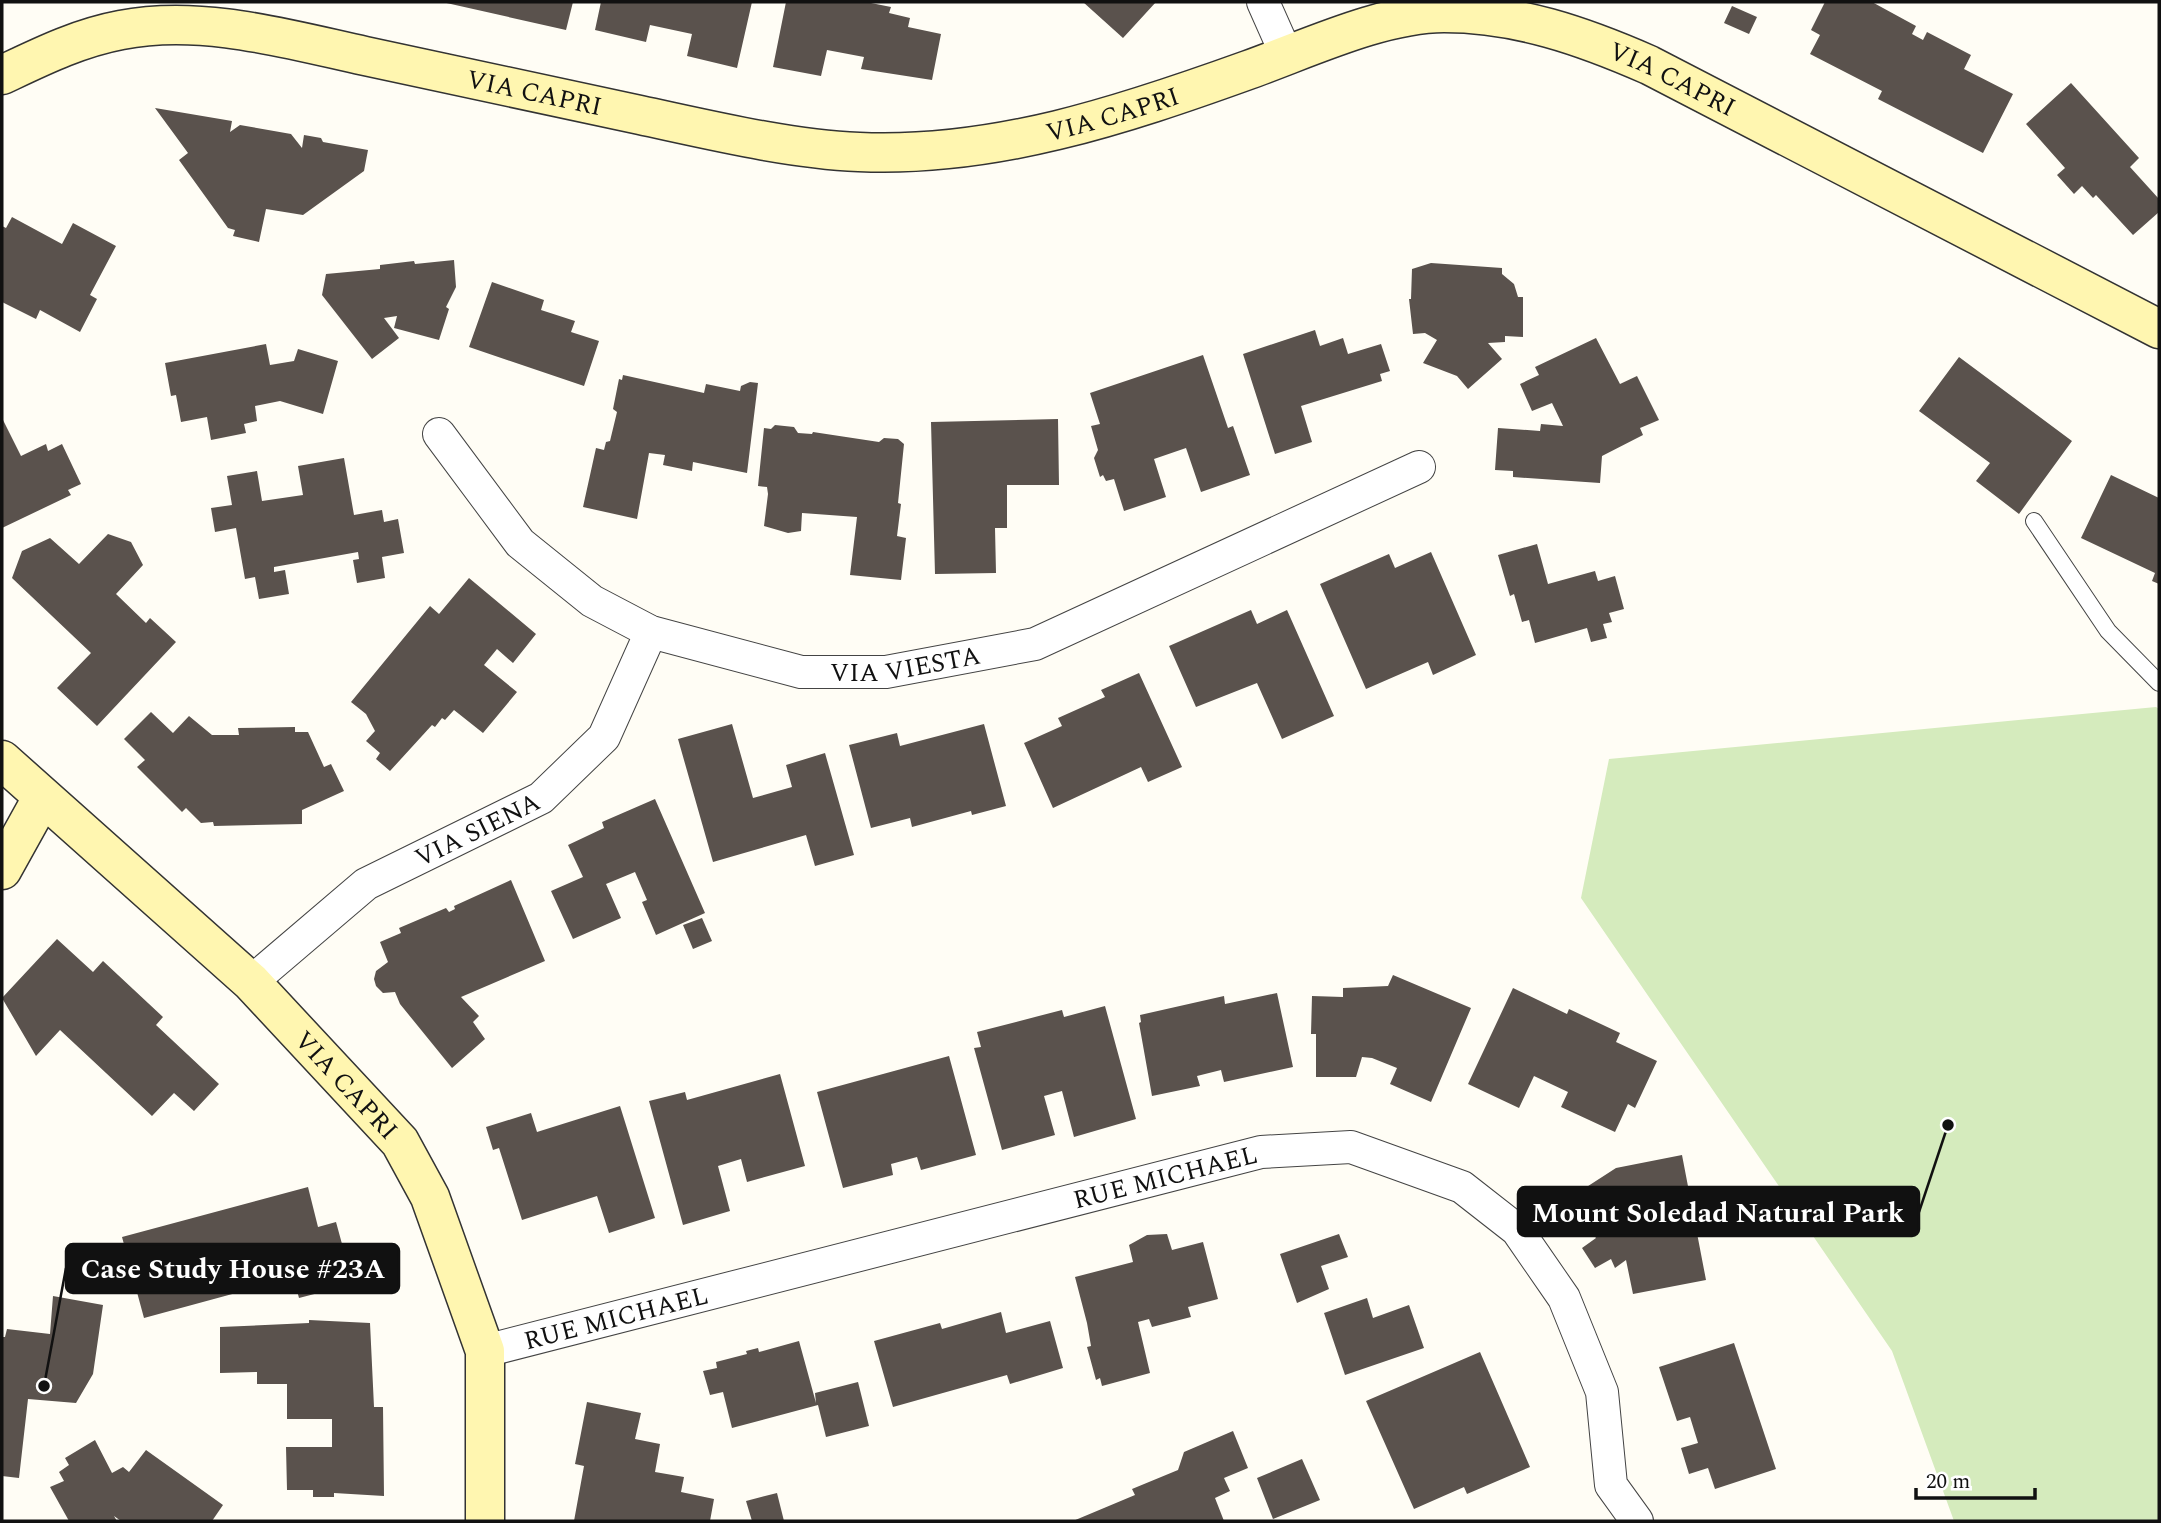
<svg xmlns="http://www.w3.org/2000/svg" width="2161" height="1523" font-family="Spectral,serif">
	<style>
		.green { fill: #d5ebbd }
		.building { fill: #5a524d }
		.lines { fill: none; stroke-linecap: round; stroke-linejoin: round }
		.lane-casing { stroke: #444; stroke-width: 18 }
		.street-casing { stroke: #444; stroke-width: 34 }
		.secondary-casing { stroke: #333; stroke-width: 41 }
		.lane { stroke: #fff; stroke-width: 16 }
		.street { stroke: #fff; stroke-width: 32 }
		.secondary { stroke: #fff6b0; stroke-width: 38 }
		.labels { text-anchor: middle; stroke-width: 7; stroke-linejoin: round; paint-order: stroke }
		.street-label { font-size: 26px; fill: #111; stroke: #fff }
		.leader { fill: none; stroke: #111; stroke-width: 2.5 }
		.callout-dot { fill: #111; stroke: #fff; stroke-width: 2.5 }
		.callout { fill: #111; stroke: #111; stroke-width: 2.5 }
		.callout-label { font-size: 28px; text-anchor: middle; font-weight: bold; fill: #fff }
	</style>
	<rect width="100%" height="100%" fill="#fffdf5"/>
	<path class="green" d="M2156,707l3,2v812h-205l-62,-170 -311,-453 28,-139z"/>
	<path class="building" d="M442,2h131l-7,28z
		M601,2h151l-15,66 -50,-12 5,-22 -42,-9 -4,17 -51,-12z
		M786,2h80l25,5 -2,6 21,5 -2,9 33,7 -9,46 -71,-11 3,-12 -37,-7 -6,26 -48,-9z
		M1083,2h73l-33,36z
		M1825,2h47l44,24 -4,8 11,6 4,-8 44,23 -7,14 49,25 -30,59 -105,-54 4,-8 -72,-37 10,-19 -9,-5z
		M1732,6l25,11 -8,17 -25,-11z
		M2071,83l68,75 -9,9 29,32v13l-26,23 -37,-40 -3,3 -11,-12 -8,8 -17,-19 8,-7 -39,-44z
		M155,108l77,13 -2,11 10,-7 51,9 11,14 2,-13 17,3 2,4 45,8 -4,21 -61,44 -37,-6 -7,33 -26,-6 2,-6 -7,-2 -49,-68 9,-7z
		M12,217l50,27 11,-21 43,23 -26,49 7,4 -17,33 -40,-22 -4,9 -34,-17v-76l4,2z
		M454,260l2,27 -10,20 3,2 -10,31 -45,-12 3,-12 -13,2 15,20 -27,21 -50,-64 4,-21 54,-5v-4l34,-4 1,3z
		M1431,263l71,5v6l12,10 4,13h5v40l-18,-1v6l-17,1 14,16 -34,30 -11,-13 -34,-13 14,-23 -12,-7 -12,1 -4,-35h2l1,-30z
		M492,282l52,18 -3,10 34,11 -4,11 28,9 -15,45 -115,-39z
		M1315,330l5,16 23,-8 5,16 33,-10 9,27 -10,3 2,7 -81,25 11,36 -37,12 -32,-100z
		M1596,338l24,46 17,-8 22,44 -19,8 3,7 -41,21 -2,27 -87,-6v-6l-18,-1 3,-42 42,3 1,-7 22,2 -11,-23 -20,8 -12,-27 19,-9 -4,-8z
		M266,344l4,21 24,-4 4,-12 40,12 -15,53 -43,-13 -25,5 2,15 -13,3 2,9 -35,7 -4,-23 -26,5 -5,-27 -5,1 -6,-33z
		M1203,355l25,73 5,-2 17,49 -49,17 -15,-44 -32,11 12,38 -42,14 -10,-32 -8,2 -3,-6 -3,2 -6,-19 4,-8 -7,-24 9,-2 -10,-31z
		M1959,357l113,84 -53,73 -43,-33 14,-18 -71,-52z
		M623,375l81,18 2,-9 34,7 1,-5 9,-4 8,1 -11,90 -54,-11 -1,9 -29,-6 2,-10 -16,-2 -12,66 -54,-12 13,-59 8,2 2,-8 4,-1 7,-29 -4,-3 6,-30 3,1z
		M2,418l19,38 25,-12 2,7 14,-7 19,40 -13,6 3,5 -69,33z
		M1058,419l1,66h-52v43h-12l1,45 -61,1 -4,-152z
		M775,425l19,2 4,6 14,1 1,-2 66,10 5,-4 14,1 6,5 -6,59 3,1 -4,32 9,2 -5,42 -51,-5 7,-58 -55,-4 -1,18 -13,2 -24,-7 4,-32 -1,-7 -9,-1 6,-58 7,1z
		M344,458l10,57 28,-5 2,12 14,-3 6,34 -22,4 3,21 -28,5 -4,-23 6,-1 -1,-7 -84,15v5l11,-2 4,24 -30,5 -4,-22 -10,2 -9,-51 -21,4 -4,-24 21,-3 -5,-29 30,-5 5,30 41,-6 -5,-29z
		M2111,475l48,23v86l-7,-3 3,-8 -74,-35z
		M108,534l23,8 12,23 -27,29 30,29 4,-5 26,24 -79,84 -40,-38 34,-35 -79,-75 10,-27 28,-13 29,26z
		M1537,544l11,40 47,-13 3,10 17,-5 9,33 -15,4 3,9 -9,2 4,14 -16,4 -4,-14 -52,15 -6,-23 -7,2 -8,-28 -4,2 -12,-41z
		M1431,552l45,103 -43,20 -5,-13 -62,27 -46,-105 69,-30 6,14z
		M469,578l67,56 -23,29 -16,-14 -13,16 33,27 -34,41 -29,-23 -9,10 -3,-2 -7,9 -3,-2 -42,46 -14,-12 4,-6 -14,-12 9,-10 -9,-17 -15,-12 79,-96 9,8z
		M1251,610l6,14 30,-14 47,106 -52,23 -25,-56 -61,24 -27,-61z
		M1139,673l43,94 -34,15 -7,-15 -88,41 -29,-65 38,-17 -4,-8 47,-21 -4,-7z
		M151,712l22,21 16,-17 23,19h27l-1,-7 57,-1v5h13l16,35 7,-3 13,27 -42,19v14l-88,2 -1,-4 -12,1 -15,-15 -4,4 -45,-45 8,-7 -21,-21z
		M732,724l21,74 39,-11 -6,-22 39,-12 29,102 -39,11 -9,-31 -93,27 -35,-123z
		M984,724l22,82 -34,9 -1,-4 -59,16 -2,-9 -39,10 -22,-83 48,-12 3,13z
		M655,799l50,114 -49,22 -14,-33 5,-2 -12,-28 -29,12 15,34 -48,21 -22,-48 32,-14 -15,-32 36,-17 -2,-6z
		M511,880l34,81 -84,36 18,19 -6,6 12,17 -33,29 -52,-64 -5,-12 -12,1 -7,-7 -2,-7 2,-8 12,-9 -8,-20 21,-9 -2,-5 47,-20 3,4 6,-3 -1,-3z
		M702,918l10,23 -19,8 -10,-24z
		M57,939l36,33 10,-11 60,56 -7,8 63,59 -25,27 -20,-18 -22,23 -92,-86 -24,26 -34,-58z
		M1393,975l78,33 -40,94 -41,-18 7,-16 -25,-10 -10,-1 -6,20h-40v-43h-5l1,-38 31,1v-9l45,-2z
		M1513,988l54,26 2,-5 51,24 -4,9 41,19 -22,47 -7,-4 -13,28 -54,-25 7,-15 -34,-16 -15,32 -51,-24z
		M1277,993l16,74 -69,15 -3,-12 -24,6 3,10 -48,10 -13,-73 2,-1 -1,-7 84,-19 1,8z
		M1105,1006l31,113 -62,18 -12,-46 -18,5 11,39 -53,15 -28,-102 7,-1 -4,-15 85,-22 2,7z
		M949,1056l27,99 -55,15 -4,-13 -26,7 2,11 -50,13 -26,-96z
		M780,1074l25,92 -58,16 -6,-23 -23,7 12,45 -47,14 -34,-124 36,-9 2,8z
		M620,1106l35,112 -46,15 -12,-37 -75,24 -23,-72 -6,2 -7,-23 45,-14 6,19z
		M1682,1155l24,125 -73,14 -7,-34 -11,8 -4,-9 -16,9 -13,-20 14,-10 -28,-39 48,-31z
		M308,1187l10,40 18,-5 17,62 -54,14 -14,-51 -57,15 8,31 -92,25 -22,-81z
		M1167,1234l5,16 31,-8 15,57 -30,8 3,10 -39,10 -3,-8 -11,3 12,51 -48,13 -2,-8 -4,2 -9,-33 4,-1 -4,-23 -12,-46 58,-15 -4,-17 18,-10z
		M1339,1234l9,23 -27,9 8,23 -32,14 -17,-49z
		M53,1296l50,9 -10,69 -17,29 -48,-4 -9,79 -17,-2v-139h3l2,-8 43,5z
		M1367,1298l6,20 36,-13 15,43 -79,27 -21,-62z
		M1001,1312l5,21 44,-12 13,47 -53,16 -3,-9 -114,32 -19,-66 66,-18 2,6z
		M309,1320l61,3 4,84h9l1,89 -50,-3v4h-21v-7h-26l-1,-43h46v-28h-45v-35h-30v-12l-37,1v-46l89,-4z
		M799,1341l17,62 -1,-10 43,-11 11,44 -43,11 -8,-32 -86,23 -9,-36 -13,3 -7,-24 14,-3 -1,-6 31,-8 -1,-3 12,-3 1,4z
		M1734,1343l42,126 -61,20 -7,-21 -19,6 -8,-26 17,-5 -8,-26 -13,4 -18,-54z
		M1480,1352l50,115 -63,27 -3,-7 -50,22 -48,-108z
		M587,1402l54,11 -6,26 25,5 -5,28 29,5 -3,15 33,7 -4,22h-136l10,-55 -9,-2z
		M1233,1431l15,37 -24,10 6,13 -15,7 9,23h-151l62,-26 -3,-6 46,-19 6,-18z
		M95,1440l17,33 11,-6 6,5 17,-22 77,55 -11,16h-91l-7,-5 3,5h-48l-19,-34 14,-6 -5,-9 10,-7 -4,-7z
		M1302,1459l18,41 -47,19 -16,-41z
		M777,1493l7,28h-32l-6,-20z"/>
	<g class="lines">
		<g class="lane-casing">
			<path id="lane" d="M2034,521l74,110 51,52"/>
		</g>
		<g class="street-casing">
			<g id="street">
				<path d="M1263,2l24,54"/>
				<path id="s1" d="M439,434l81,109 72,58 59,31 150,40h85l149,-28 384,-177"/>
				<path id="s2" d="M251,982l115,-98 175,-86 63,-61 47,-105"/>
				<path id="s3" d="M485,1351l776,-199 90,-5 111,40 55,43 47,68 38,94 9,93 26,36"/>
			</g>
		</g>
		<g class="secondary-casing">
			<g id="secondary">
				<path id="s4" d="M2,75c38,-18 76,-37 119,-45 80,-16 166,9 244,26 92,20 184,39 275,59 70,15 148,34 219,37 135,6 264,-37 389,-82 59,-21 134,-57 196,-57 73,0 139,23 205,52l510,264"/>
				<path id="s5" d="M2,760l249,222 149,160 30,55 55,154v170"/>
				<path d="M2,870l40,-72"/>
			</g>
		</g>
		<use href="#lane" class="lane"/>
		<use href="#street" class="street"/>
		<use href="#secondary" class="secondary"/>
	</g>
	<g class="labels">
		<g class="street-label">
			<text dy="9" stroke="none"><textPath href="#s4" startOffset="1724">VIA CAPRI</textPath></text>
			<text dy="9" stroke="none"><textPath href="#s4" startOffset="548">VIA CAPRI</textPath></text>
			<text dy="9" stroke="none"><textPath href="#s4" startOffset="1136">VIA CAPRI</textPath></text>
			<text dy="9" stroke="none"><textPath href="#s1" startOffset="555">VIA VIESTA</textPath></text>
			<text dy="9" stroke="none"><textPath href="#s2" startOffset="275">VIA SIENA</textPath></text>
			<text dy="9" stroke="none"><textPath href="#s5" startOffset="474">VIA CAPRI</textPath></text>
			<text dy="9" stroke="none"><textPath href="#s3" startOffset="702">RUE MICHAEL</textPath></text>
			<text dy="9" stroke="none"><textPath href="#s3" startOffset="135">RUE MICHAEL</textPath></text>
		</g>
	</g>
	<path class="leader" d="M1948 1125L1919 1212M44 1386L66 1268"/>
	<g class="callout-dot">
		<circle cx="1948" cy="1125" r="7"/>
		<circle cx="44" cy="1386" r="7"/>
	</g>
	<g class="callout">
		<rect x="1518" y="1187" width="401" height="49" rx="7"/>
		<rect x="66" y="1244" width="333" height="49" rx="7"/>
	</g>
	<g class="callout-label">
		<text x="1718" y="1222">Mount Soledad Natural Park</text>
		<text x="233" y="1278">Case Study House #23A</text>
	</g>
	<rect width="2161" height="1523" fill="none" stroke="#111111" stroke-width="7"/>
	<path d="M1916 1488v10h119v-10" fill="none" stroke="#111111" stroke-width="3.5"/>
	<text x="1926" y="1488" font-size="21" fill="#111111" stroke="#ffffff" stroke-width="5" paint-order="stroke">20 m</text>
</svg>
